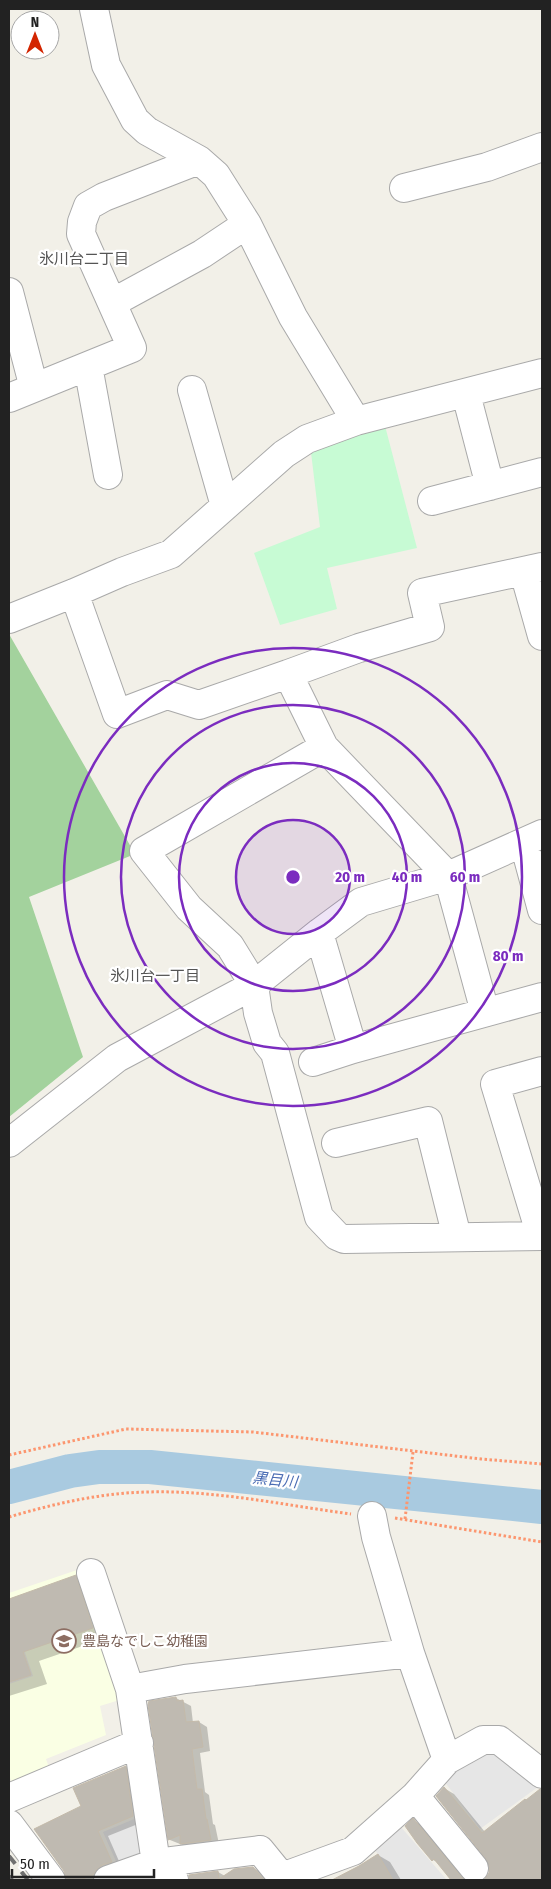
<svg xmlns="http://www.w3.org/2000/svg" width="551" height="1889" font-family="'Fira Sans Condensed','Noto Sans JP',sans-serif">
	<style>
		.education { fill: #faffe4 }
		.forest { fill: #a3d29d }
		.park { fill: #c7fbd4 }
		.parking { fill: #e6e6e6 }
		.shadow { fill: #0003 }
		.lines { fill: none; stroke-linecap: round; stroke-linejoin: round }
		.river { stroke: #a9cae0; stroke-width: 34 }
		.building { fill: #bfbab1; stroke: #c4baaa }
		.minor-casing { stroke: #a9a9a9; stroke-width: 30 }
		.path { stroke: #fc966f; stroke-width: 3; stroke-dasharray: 2.5 2.5; stroke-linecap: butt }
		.minor { stroke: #fff; stroke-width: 28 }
		.rail { stroke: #707070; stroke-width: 4; stroke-dasharray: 10 10; stroke-linecap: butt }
		.ring { fill: none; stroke: #7b2cbf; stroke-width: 2.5 }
		.labels { text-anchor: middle; stroke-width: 4.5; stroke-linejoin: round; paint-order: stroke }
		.education-label { font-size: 14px; fill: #785e54; stroke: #fff; text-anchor: start }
		.neighbourhood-label { font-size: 15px; fill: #555; stroke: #fff }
		.water-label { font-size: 15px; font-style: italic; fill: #4b6db4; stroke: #fff }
		.centre { fill: #7b2cbf; stroke: #fff; stroke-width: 2.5 }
		.ring-label { font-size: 15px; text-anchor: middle; font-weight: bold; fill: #7b2cbf; stroke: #fff; stroke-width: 4.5; stroke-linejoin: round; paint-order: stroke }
	</style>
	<rect width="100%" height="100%" fill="#f2f0e8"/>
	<path class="education" d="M83,1568l43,130 -26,8 6,29 -60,24 4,11 -38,13 -3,-8v-91l24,-8 -24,-70v-13z"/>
	<path class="forest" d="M9,634l126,220 -106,43 54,160 -74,60z"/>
	<path class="park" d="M384,422l33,126 -90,20 10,41 -57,16 -26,-72 66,-26 -10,-83z"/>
	<path class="parking" d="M484,1746l58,38 -62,45 -39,-52z
		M144,1815l5,41 -30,12 -16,-36z
		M394,1819l52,60 -53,1 -15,-26 -8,-9z"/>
	<path class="shadow" d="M76,1577l16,9 17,51 -70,24 8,23 -38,12v-97z
		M176,1698l15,8 2,17 6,-1 8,5 3,24 -10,2 5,39 4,3 4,29 2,1 4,19 -29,4 -20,-8 -21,-135z
		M126,1767l10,6 7,49 -35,14 14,32 -18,12h-37l15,-73z
		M444,1788l10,6 31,38 57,-42v90h-57l5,-7 1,-8z
		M413,1820l10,6 45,54h-15l-14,-17 -6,-3 -27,-34z
		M378,1855l12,7 11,18h-67z
		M253,1868l13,7 4,5h-80l28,-8 7,4z"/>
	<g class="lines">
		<path class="river" d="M9,1487l61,-16 29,-4h51l392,40"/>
	</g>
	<path class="building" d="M76,1575l17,53 -70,24 8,23 -22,7v-83z
		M176,1697l1,4 6,-1 3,22 13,-1 4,26 -11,2 5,40h5l4,30h1l4,21 -31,4v-9l-12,5 -20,-135 1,-4z
		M126,1766l7,50 -35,15 14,31 -10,3 -6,5 -2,4 -13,6h-15l-2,-9 -30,-42 47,-23 -8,-18z
		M444,1787l38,46 43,-34 1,1 14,-11h2v91h-58l5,-7v-7l-3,-7 -50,-63z
		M413,1818l49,60 3,2h-14l-17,-21 -2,2 -15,-18 -12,-17z
		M378,1854l15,26h-61l27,-14z
		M253,1867l11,13h-75v-5l29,-4 1,8 15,-10z"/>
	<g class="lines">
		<g class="minor-casing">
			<path id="minor" d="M94,9l12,56 29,55 12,11 52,29 17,15 31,49 46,93 63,104
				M404,188l83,-21 55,-20
				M9,292l25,96
				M112,303l90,-49 45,-30
				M88,366l20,109
				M192,390l33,116
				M466,394l24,92
				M9,398l123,-50 -51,-114 1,-12 6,-16 16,-9 95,-37
				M432,501l110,-29
				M524,572l18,64
				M74,593l43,121 50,-19 32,10 89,-31 36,73 124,129 37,136
				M9,619l65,-26 48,-21 49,-18 113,-100 23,-15 49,-18 186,-48
				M288,674l71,-26 71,-21 -8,-34 120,-26
				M324,747l-180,104 45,57 41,38 24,39 4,28 9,30 8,10 44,164 18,19 7,3 198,-3
				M524,843l18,67
				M319,933l34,116
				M313,1062l40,-13 189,-52
				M9,1143l108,-85 137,-73 65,-52 42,-31 87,-26 94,-42
				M336,1143l92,-22 29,116
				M541,1236l-46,-152 47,-13
				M372,1516l4,21 34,116 37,107
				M91,1573l39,116 26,174 18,17
				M130,1689l55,-10 225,-26
				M9,1798l130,-55
				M9,1824l42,56
				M474,1868l-59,-72 32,-36 36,-20h16l43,34
				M108,1880l48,-17 104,-13 22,27 71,-26 62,-55"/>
		</g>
		<path class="path" d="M9,1455l117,-26 127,3 228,27 61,5
			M9,1517c44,-13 91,-24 138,-25 69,-2 136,13 204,22
			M395,1518l147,24
			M405,1519l8,-67"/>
		<use href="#minor" class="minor"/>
		<path class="rail" d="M9,1856l19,24
			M9,1876l3,4"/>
	</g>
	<circle cx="293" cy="877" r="57" fill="#7b2cbf" fill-opacity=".12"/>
	<g class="ring">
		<circle cx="293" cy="877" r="57"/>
		<circle cx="293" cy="877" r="114"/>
		<circle cx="293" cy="877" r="172"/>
		<circle cx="293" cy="877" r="229"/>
	</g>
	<defs>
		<g id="school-ring" transform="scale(1.25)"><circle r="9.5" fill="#fff" stroke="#8d6e63" stroke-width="1.5"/><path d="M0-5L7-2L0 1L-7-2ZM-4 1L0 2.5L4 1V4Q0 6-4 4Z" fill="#8d6e63"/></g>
	</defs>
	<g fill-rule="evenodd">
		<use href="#school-ring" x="64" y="1641"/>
	</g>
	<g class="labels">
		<g class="education-label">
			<text x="82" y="1646">豊島なでしこ幼稚園</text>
		</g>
		<g class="neighbourhood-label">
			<text x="84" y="264">氷川台二丁目</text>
			<text x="155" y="981">氷川台一丁目</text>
		</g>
		<g class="water-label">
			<text transform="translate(275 1480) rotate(6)" y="5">黒目川</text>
		</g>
	</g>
	<circle cx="293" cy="877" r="8" class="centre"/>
	<g class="ring-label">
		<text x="350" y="882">20 m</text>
		<text x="407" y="882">40 m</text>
		<text x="465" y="882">60 m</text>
		<text x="508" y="961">80 m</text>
	</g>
	<rect width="551" height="1889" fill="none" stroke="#222222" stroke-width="20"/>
	<g transform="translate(35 35)"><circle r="24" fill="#ffffff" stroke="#a7a7a7"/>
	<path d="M0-4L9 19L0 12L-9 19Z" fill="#d32500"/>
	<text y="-8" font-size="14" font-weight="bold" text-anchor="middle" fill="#222222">N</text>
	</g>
	<path d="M12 1869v8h142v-8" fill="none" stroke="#222222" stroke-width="2.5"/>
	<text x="20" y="1869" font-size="15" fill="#222222" stroke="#ffffff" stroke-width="4" paint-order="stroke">50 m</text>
</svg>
